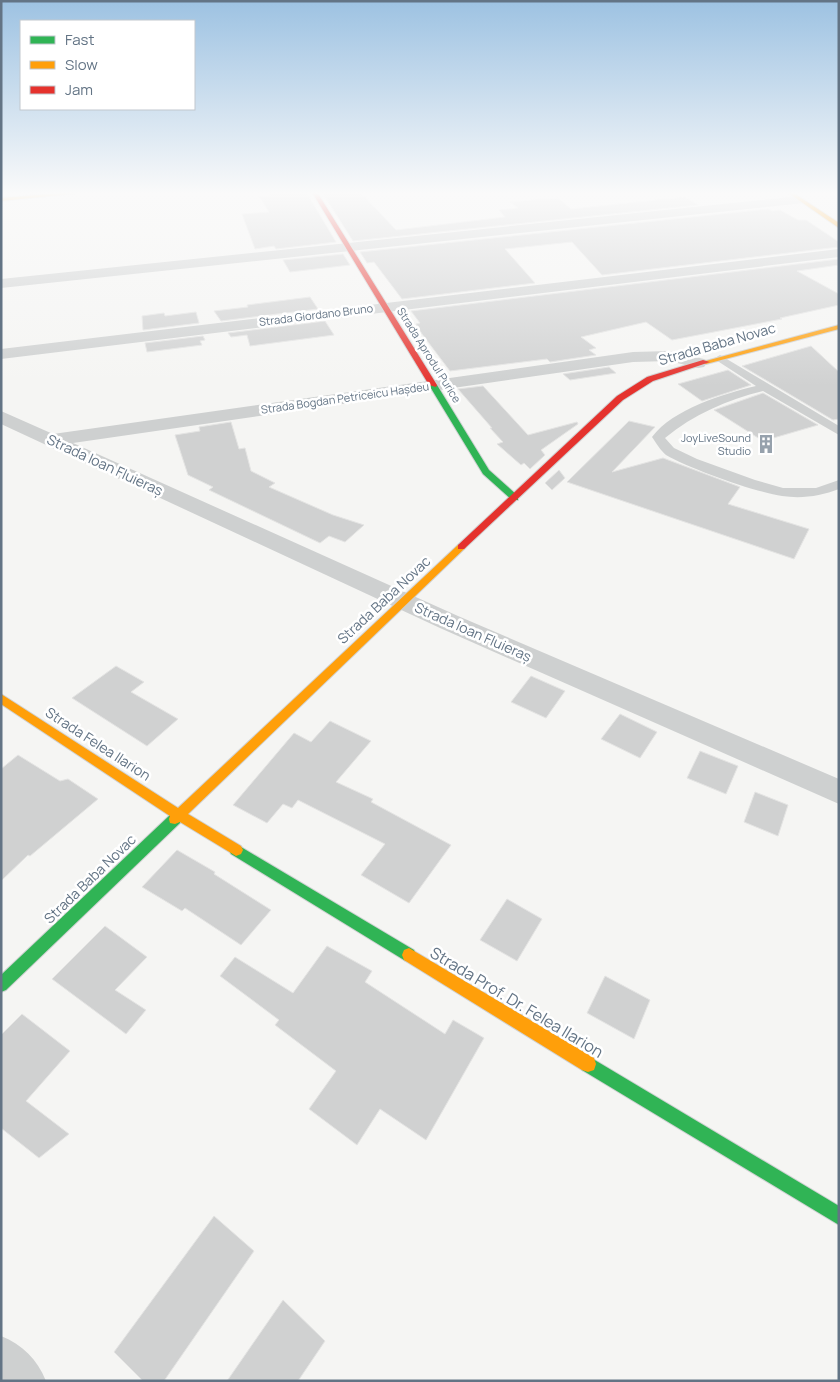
<svg xmlns="http://www.w3.org/2000/svg" width="840" height="1382" font-family="Manrope,sans-serif">
	<style>
		.lines { fill: none; stroke-linecap: round; stroke-linejoin: round }
		.stream { fill: #ced6d9; fill-rule: evenodd }
		.building { fill: #d0d1d1; stroke: #e4e4e3 }
		.fast-casing { stroke: #d0d2d3; stroke-width: 2 }
		.slow-casing { stroke: #d0d2d3; stroke-width: 2 }
		.jam-casing { stroke: #d0d2d3; stroke-width: 2 }
		.lane { fill: #ced0d0; fill-rule: evenodd }
		.street { fill: #ced0d0; fill-rule: evenodd }
		.fast { fill: #30b455; fill-rule: evenodd }
		.slow { fill: #ff9f0a; fill-rule: evenodd }
		.jam { fill: #e5322d; fill-rule: evenodd }
		.labels { text-anchor: middle; stroke-width: 5; stroke-linejoin: round; paint-order: stroke }
		.far-street-label { font-size: 11px; fill: #637485; stroke: #fff }
		.far-poi-label { font-size: 11px; fill: #637485; stroke: #fff; text-anchor: end }
		.street-label { font-size: 14px; fill: #637485; stroke: #fff }
		.near-street-label { font-size: 16px; fill: #637485; stroke: #fff }
	</style>
	<rect width="100%" height="100%" fill="#f5f5f3"/>
	<g class="lines">
		<path class="stream" d="M834,192h5v3z"/>
	</g>
	<path class="building" d="M269,192h37l30,50 -60,7 -2,-3 -19,3 -13,-35 27,-2 -10,-16 12,-1z
		M322,192h38l36,38 109,-13 -6,-7 19,-2 -8,-6 48,-4 13,11 114,-12 13,8 -345,36z
		M768,209l4,2 8,-1 18,10h8l33,22v5l-237,28 -30,-33 -67,7 30,34 -133,16 -28,-37 -7,1 -7,-11z
		M343,254l7,11 -60,7 -7,-12z
		M839,259v6l-42,6 42,23v11l-59,13 2,1 -110,21 -26,-18 -65,15 15,11 -7,2 7,5 -46,7 -3,-3 -97,12 -28,-37 -6,-10 4,-1 -9,-12z
		M310,297l8,12 -97,12 -7,-10 34,-4 -1,-2z
		M196,312l3,11 -56,7 -1,-14 22,-3 1,3z
		M325,321l9,14 -84,11 -3,-11 -16,2 -3,-4z
		M203,336l2,4 -5,1 2,4 -55,7 -2,-9z
		M811,346l28,26v47l-6,1 -91,-54z
		M609,367l7,6 -46,7 -7,-6z
		M728,370l23,15 -49,16 -24,-17z
		M483,386l45,49 49,-13 1,2 -37,26 4,5 -15,14 -6,-6 -3,2 -24,-21 6,-2 -13,-14h2l-34,-39z
		M763,393l55,32 -55,16 -49,-31z
		M629,421l26,6 -43,45 51,-14 77,29 -12,17 81,25 -15,30 -227,-77z
		M231,422l8,27 6,-1 6,23 24,12 -6,4 64,28 31,10 -19,17 -16,-6 -9,7 -111,-53 4,-3 -25,-12 -13,-40 25,-4 -1,-4z
		M559,470l6,8 -13,12 -7,-7z
		M116,666l28,16 -13,10 47,27 -31,27 -75,-48z
		M531,676l34,15 -19,27 -35,-16z
		M620,714l37,18 -17,26 -39,-19z
		M330,721l41,20 -35,41 37,17 -2,3 80,43 -42,58 -48,-28 24,-31 -87,-44 -6,8 -9,-4 -16,19 -34,-18 61,-72 17,9z
		M700,751l38,15 -12,28 -39,-16z
		M18,755l42,26 8,-2 30,20 -68,57 -2,-1 -27,26v-112z
		M755,792l33,13 -10,31 -34,-14z
		M177,850l38,22 -1,2 57,36 -30,35 -56,-37 -3,3 -40,-24z
		M507,899l35,20 -25,42 -37,-21z
		M105,926l42,31 -32,33 31,20 -20,24 -74,-55z
		M327,946l45,25 -7,11 80,52 8,-14 31,18 -58,102 -46,-31 -23,36 -48,-36 27,-38 -61,-46 4,-5 -59,-44 15,-19 58,36z
		M605,976l45,24 -16,39 -47,-26z
		M22,1014l48,37 -44,50 43,33 -30,24 -38,-30v-93z
		M214,1216l40,35 -90,130h-21l-29,-29z
		M283,1300l42,41 -27,40h-71z"/>
	<g class="lines">
		<g class="fast-casing">
			<path id="fast" d="M430,383l7,2 52,85 29,26v4h-6l-29,-26 -54,-89z
				M175,814l5,1 1,4 -1,4 -174,167 -5,2v-17l169,-160z
				M236,844l178,106 2,5 -2,5 -5,2 -5,-2 -173,-106 -2,-4 2,-4z
				M588,1056l251,150v19l-257,-155 -2,-6 2,-6z"/>
		</g>
		<g class="slow-casing">
			<path id="slow" d="M71,192h19l-89,9v-3z
				M787,192h5l47,31v5z
				M839,325v4l-133,35 -4,-2z
				M461,544l5,3 -2,2 -276,265 53,32 2,4 -2,4 -5,2 -56,-34 -5,2 -5,-1 -1,-4 1,-3 -169,-112v-10l177,114 280,-263z
				M409,948l185,110 2,6 -2,6 -6,2 -6,-2 -178,-110 -2,-5 2,-5z"/>
		</g>
		<g class="jam-casing">
			<path id="jam" d="M312,192h5l120,193 -1,2 -7,-2z
				M703,360l7,2 -57,19 -30,19 -159,149h-6v-4l159,-149 30,-19z"/>
		</g>
		<path class="lane" d="M720,355l119,71v9l-76,-44c-36,9 -69,23 -98,47l9,10 23,11 58,21 28,8h33l23,-8v9c-18,7 -37,10 -57,7 -27,-4 -92,-27 -116,-41 -5,-4 -10,-12 -14,-18 21,-28 71,-43 104,-51l-40,-26 -1,-2z"/>
		<path class="street" d="M800,196l6,4 -2,3 -803,85v-9z
			M839,249v8l-838,102v-10z
			M669,351l35,8 3,4 -3,4 -6,1 -29,-7 -36,1 -560,81 385,173 381,163v25l-399,-176 -439,-204v-13l52,23 580,-82z
			M1,1336c22,9 36,23 45,45h-45z"/>
		<use href="#fast" class="fast"/>
		<use href="#slow" class="slow"/>
		<use href="#jam" class="jam"/>
	</g>
	<linearGradient id="sky" x2="0" y2="1"><stop stop-color="#9dc2e2"/><stop offset="0.5" stop-color="#fafafa"/><stop offset="1" stop-color="#fafafa" stop-opacity="0"/></linearGradient>
	<rect width="840" height="386" fill="url(#sky)"/>
	<defs>
		<g id="building-bare" transform="scale(1.5)"><path d="M-4-6H4V6H1V3H-1V6H-4ZM-2.5-4.3h1.7v1.8h-1.7ZM.8-4.3h1.7v1.8H.8ZM-2.5-1h1.7V.8h-1.7ZM.8-1h1.7V.8H.8Z" fill="#96a1ac" stroke="#fff" stroke-width="2.5" paint-order="stroke"/></g>
	</defs>
	<g fill-rule="evenodd">
		<use href="#building-bare" x="766" y="444"/>
	</g>
	<g class="labels">
		<g class="far-street-label">
			<text transform="translate(316 315) rotate(-7)" y="4">Strada Giordano Bruno</text>
			<text transform="translate(429 355) rotate(58)" y="4">Strada Aprodul Purice</text>
			<text transform="translate(345 398) rotate(-8)" y="4">Strada Bogdan Petriceicu Hașdeu</text>
		</g>
		<g class="far-poi-label">
			<text x="751" y="442">JoyLiveSound<tspan x="751" dy="13">Studio</tspan></text>
		</g>
		<g class="street-label">
			<text transform="translate(717 344) rotate(-16)" y="5">Strada Baba Novac</text>
			<text transform="translate(105 465) rotate(25)" y="5">Strada Ioan Fluieraș</text>
			<text transform="translate(384 600) rotate(-43)" y="5">Strada Baba Novac</text>
			<text transform="translate(473 632) rotate(24)" y="5">Strada Ioan Fluieraș</text>
			<text transform="translate(98 744) rotate(33)" y="5">Strada Felea Ilarion</text>
			<text transform="translate(90 879) rotate(-44)" y="5">Strada Baba Novac</text>
		</g>
		<g class="near-street-label">
			<text transform="translate(517 1002) rotate(31)" y="6">Strada Prof. Dr. Felea Ilarion</text>
		</g>
	</g>
	<rect width="840" height="1382" fill="none" stroke="#637485" stroke-width="5"/>
	<rect x="20" y="20" width="175" height="90" fill="#ffffff" stroke="#c1c7ce"/>
	<rect x="30" y="36" width="25" height="8" fill="#30b455" stroke="#c1c7ce"/>
	<text x="65" y="45" font-size="15" fill="#637485">Fast</text>
	<rect x="30" y="61" width="25" height="8" fill="#ff9f0a" stroke="#c1c7ce"/>
	<text x="65" y="70" font-size="15" fill="#637485">Slow</text>
	<rect x="30" y="86" width="25" height="8" fill="#e5322d" stroke="#c1c7ce"/>
	<text x="65" y="95" font-size="15" fill="#637485">Jam</text>
</svg>
